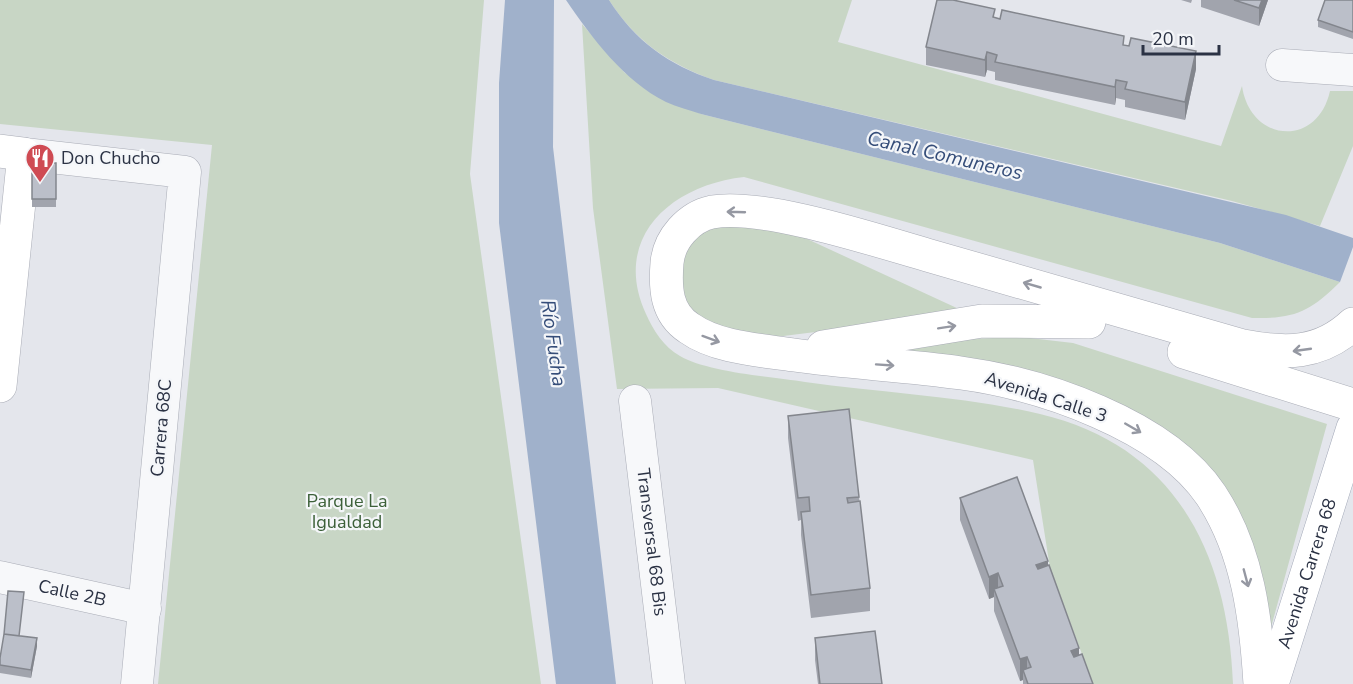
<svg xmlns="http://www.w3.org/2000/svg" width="1353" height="684" font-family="'Nunito Sans',sans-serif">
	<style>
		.green { fill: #c8d6c5 }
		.water { fill: #a0b1cb }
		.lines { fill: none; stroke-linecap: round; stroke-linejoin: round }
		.street-casing { stroke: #a9acb6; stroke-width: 33 }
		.secondary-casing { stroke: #a9acb6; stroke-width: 34 }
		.primary-casing { stroke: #a3a9b8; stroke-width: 34 }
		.street { stroke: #f7f8fa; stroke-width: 32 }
		.secondary { stroke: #fff; stroke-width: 33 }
		.primary { stroke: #fff; stroke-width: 33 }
		.wall { fill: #a1a4ad }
		.shaded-wall { fill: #83868d }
		.building { fill: #bbbfc9; stroke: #83868d; stroke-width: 1.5 }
		.oneway { stroke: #9598a2 }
		.labels { text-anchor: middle; stroke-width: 4.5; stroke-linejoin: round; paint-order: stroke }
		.poi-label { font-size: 18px; fill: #2b3244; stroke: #f4f6f9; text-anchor: start }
		.street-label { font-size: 18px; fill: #2b3244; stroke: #f4f6f9 }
		.park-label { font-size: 18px; fill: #3c6039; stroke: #f4f6f9 }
		.water-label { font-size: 20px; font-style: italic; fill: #354d79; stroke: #f4f6f9 }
	</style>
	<rect width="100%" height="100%" fill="#e4e6ec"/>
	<path class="green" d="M0,0h484l-14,174 71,510h-383l54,-539 -212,-21z
		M609,0h243l-14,42 383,104 21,-60c8,56 75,63 88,5h23v55l-33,80 -88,-25 -518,-121c-45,-16 -79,-39 -105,-80z
		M582,24l43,49 76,41 519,129 120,39c-30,30 -46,37 -88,36l-508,-141c-73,8 -133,61 -98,137 7,16 18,33 34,42 27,16 92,21 125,26 78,11 158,14 235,32 136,32 188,140 193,270h-140l-43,-116 -17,-108 -315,-72 -101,1 -24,-181z
		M727,224l65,8 167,77 -6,6 -186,23 -59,-13 -28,-24 -1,-50 12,-16z
		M1021,337l52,6 254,81 -57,207 -90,-185 -292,-96 80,-11z"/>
	<path class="water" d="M505,0h49l-1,147 63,537h-60l-57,-461v-140z
		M566,0h43c26,41 60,65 105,80l572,135 67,23v9l-13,35 -120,-39 -519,-129c-11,-4 -24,-7 -35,-12 -42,-21 -74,-64 -100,-102z"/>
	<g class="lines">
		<g class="street-casing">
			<g id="street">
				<path d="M1282,65l71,5"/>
				<path d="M24,154l161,18 -48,512"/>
				<path id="s1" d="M635,401l34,283"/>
				<path id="s2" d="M0,577l145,32"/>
			</g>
		</g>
		<g class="secondary-casing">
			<path id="secondary" d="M0,151l24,3 -24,232
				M823,347l159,-26 107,1
				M1184,352l169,53
				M1260,684c-4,-65 -12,-133 -49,-189 -47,-70 -169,-111 -250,-122 -55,-8 -111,-10 -167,-18 -34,-5 -77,-7 -105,-27 -23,-15 -24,-40 -22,-65 2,-24 22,-46 45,-51 51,-9 163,28 215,43 105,30 211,61 316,91 42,8 77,9 110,-22"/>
		</g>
		<g class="primary-casing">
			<g id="primary">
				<path id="s3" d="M1272,684l81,-256"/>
			</g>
		</g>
		<use href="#street" class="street"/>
		<use href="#secondary" class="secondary"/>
		<use href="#primary" class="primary"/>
	</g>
	<path class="wall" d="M1181,0h11l-1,3z
		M1201,0h67l-9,26 -58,-19z
		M1353,0v39l-35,-12v-7z
		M995,18l129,27 72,24 -11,51 -60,-13v-7l-9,-2 -1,7 -120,-25v-8l-8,-2 -2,7 -59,-12v-18z
		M56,163v44h-24v-34z
		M788,416l71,81 11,91v23l-59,7 -10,-83v-15l-3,1 -10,-83z
		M960,498l88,68 31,89 14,29h-70v-4l-3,1 -26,-70v-14l-5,2 -29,-79z
		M20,636l17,10 -6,32 -31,-5v-15z
		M815,638l67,46h-64l-3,-24z"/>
	<path class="shaded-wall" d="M1262,0h6l-9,26v-18z
		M1196,51v18l-11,51v-18z
		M987,52v18l-2,7v-17z
		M1116,80v18l-1,7v-18z
		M1048,561v22l-12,4v-22z
		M998,573v23l-4,-7v8l-5,2v-22z
		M37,638v8l-6,32v-8z
		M1079,648v22l-8,-19z
		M1027,657v22l-4,-9v10l-3,1v-22z"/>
	<path class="building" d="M937,0h16l42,9 -2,8 7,2 2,-9 122,26 -1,9 6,1 2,-8 65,13 -11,51 -60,-13 2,-7 -11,-2 -1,7 -120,-25 2,-7 -10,-3 -2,8 -59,-13z
		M1234,0h28l-3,8z
		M1325,0h28v32l-35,-12z
		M41,163h15v36h-24v-26z
		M849,409l10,88 -12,1 1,5 12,-2 10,87 -59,7 -10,-83 9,-1 -1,-14 -11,1 -10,-82z
		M1017,477l31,84 -12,4 2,4 11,-4 30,83 -8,3 3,6 8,-3 11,30h-65l-5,-14 8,-3 -4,-10 -7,2 -26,-70 9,-3 -5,-13 -9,4 -29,-79z
		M8,591l16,1 -5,44 -15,-2z
		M875,631l7,53h-62l-5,-46z
		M4,634l33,4 -6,32 -31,-5v-7z"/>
	<defs><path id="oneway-shaft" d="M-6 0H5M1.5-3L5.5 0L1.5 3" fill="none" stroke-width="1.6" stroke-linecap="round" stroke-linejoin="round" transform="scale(1.5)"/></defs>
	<g class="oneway">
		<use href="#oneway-shaft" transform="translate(736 212) rotate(-178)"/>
		<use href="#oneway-shaft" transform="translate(1032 285) rotate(-164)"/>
		<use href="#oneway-shaft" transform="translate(947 327) rotate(-9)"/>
		<use href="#oneway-shaft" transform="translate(711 339) rotate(20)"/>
		<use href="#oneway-shaft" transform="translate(1302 350) rotate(172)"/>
		<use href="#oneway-shaft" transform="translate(885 365) rotate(4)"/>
		<use href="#oneway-shaft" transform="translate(1133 428) rotate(30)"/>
		<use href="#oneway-shaft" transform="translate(1246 578) rotate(75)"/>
	</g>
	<defs>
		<g id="restaurant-pin" transform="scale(1.5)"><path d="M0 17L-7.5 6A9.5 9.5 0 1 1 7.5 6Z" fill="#cf4b53" stroke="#f4f6f9"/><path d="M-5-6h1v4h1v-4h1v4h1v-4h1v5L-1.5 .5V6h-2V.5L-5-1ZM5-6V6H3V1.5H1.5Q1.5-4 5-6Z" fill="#fff"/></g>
	</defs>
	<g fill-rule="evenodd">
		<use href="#restaurant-pin" x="40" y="158"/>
	</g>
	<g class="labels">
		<g class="poi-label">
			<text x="61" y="164">Don Chucho</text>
		</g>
		<g class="street-label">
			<text transform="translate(1046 397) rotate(18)" y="6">Avenida Calle 3</text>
			<text transform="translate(161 428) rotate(-85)" y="6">Carrera 68C</text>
			<text dy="6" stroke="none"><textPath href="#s1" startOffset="142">Transversal 68 Bis</textPath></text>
			<text dy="6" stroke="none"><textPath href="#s3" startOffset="116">Avenida Carrera 68</textPath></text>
			<text dy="6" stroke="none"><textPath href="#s2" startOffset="74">Calle 2B</textPath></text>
		</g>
		<g class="park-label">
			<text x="347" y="507">Parque La<tspan x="347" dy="21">Igualdad</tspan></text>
		</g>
		<g class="water-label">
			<text transform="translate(945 155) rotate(13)" y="7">Canal Comuneros</text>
			<text transform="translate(554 343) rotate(82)" y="7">Río Fucha</text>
		</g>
	</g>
	<path d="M1143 45v9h76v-9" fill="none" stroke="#2b3244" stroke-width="3"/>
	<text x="1152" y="45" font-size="18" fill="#2b3244" stroke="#f4f6f9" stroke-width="4.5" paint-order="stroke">20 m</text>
</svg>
